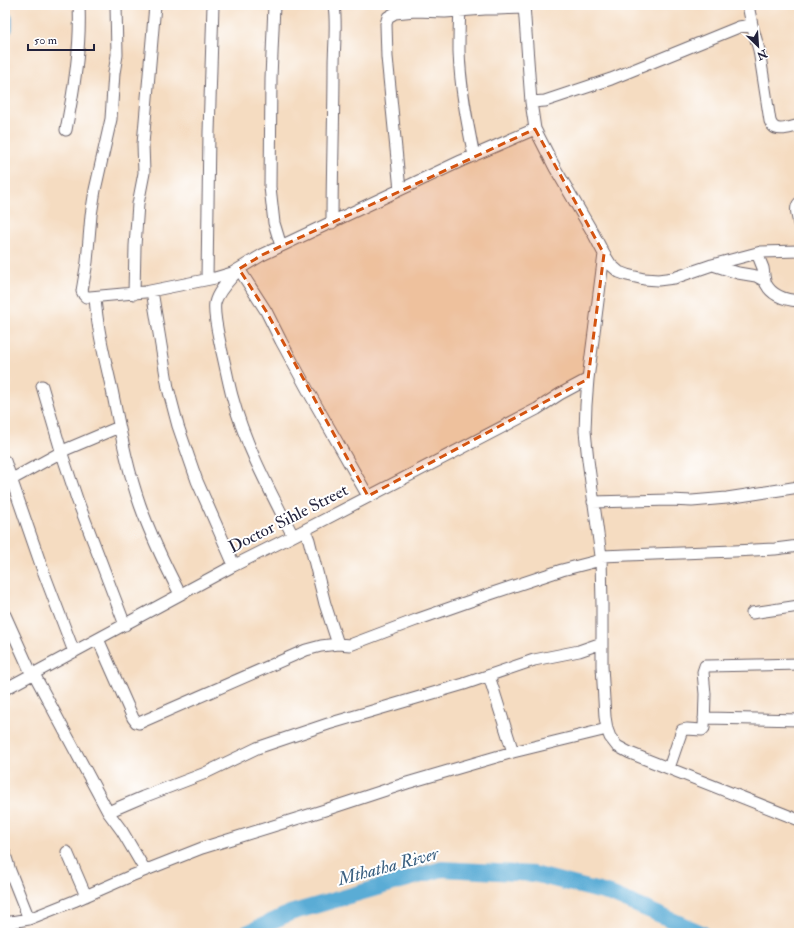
<svg xmlns="http://www.w3.org/2000/svg" width="804" height="938" font-family="'IM FELL Double Pica',serif">
	<style>
		.lines { fill: none; stroke-linecap: round; stroke-linejoin: round }
		.river { stroke: #5aacd5; stroke-width: 16 }
		.minor-casing { stroke: #6c636a; stroke-width: 13 }
		.minor { stroke: #fff; stroke-width: 11 }
		.marked { fill: #d45411; fill-opacity: 0.2; stroke: #d45411; stroke-width: 3; stroke-dasharray: 8 5; stroke-linejoin: round }
		.labels { text-anchor: middle; stroke-width: 4; stroke-linejoin: round; paint-order: stroke }
		.street-label { font-size: 17px; fill: #22223b; stroke: #fff }
		.water-label { font-size: 18px; font-style: italic; fill: #3b6080; stroke: #fff }
	</style>
	<rect width="100%" height="100%" fill="#fff"/>
	<filter id="ink" filterUnits="userSpaceOnUse"><feTurbulence type="fractalNoise" baseFrequency=".025" numOctaves="2"/><feDisplacementMap in="SourceGraphic" scale="8" xChannelSelector="R" yChannelSelector="G"/><feConvolveMatrix kernelMatrix="1 2 1 2 8 2 1 2 1" color-interpolation-filters="sRGB"/></filter>
	<filter id="wash" filterUnits="userSpaceOnUse"><feTurbulence type="fractalNoise" baseFrequency=".012" numOctaves="4" result="noise"/><feDisplacementMap in="SourceGraphic" scale="16" xChannelSelector="R" yChannelSelector="G"/><feGaussianBlur stdDeviation="0.9" result="paint"/><feColorMatrix in="noise" values="0 0 0 0 0 0 0 0 0 0 0 0 0 0 0 0 0 1.4 0 .05"/><feComposite in="paint" operator="in"/></filter>
	<g filter="url(#wash)">
		<rect width="100%" height="100%" fill="#f5dcc1"/>
		<g class="lines">
			<path class="river" d="M5,19v9
				M247,933l43,-20 152,-44 92,5 77,20 91,39"/>
		</g>
	</g>
	<g filter="url(#ink)">
		<g class="lines">
			<g class="minor-casing">
				<path id="minor" d="M116,5l1,50 -3,18 -3,46 -16,71 -4,25 -4,47 -5,29 2,4 2,2h4l55,-5 70,-14 17,-5 30,-18 199,-94 74,-32
					M274,5l-3,73 -1,109 4,36 7,23
					M524,5l7,97 4,27 20,39 38,65 11,21 7,11 8,7 8,3 17,4 14,1 16,-2 38,-13 49,-13 38,-1
					M748,5l4,20
					M460,11c-1,13 -1,27 -1,40 1,35 8,71 15,105
					M531,102l14,-1 66,-22 128,-52 13,-2 7,25 11,71c0,0 2,5 3,5 5,6 19,1 26,-1
					M66,130c8,-41 15,-83 13,-125
					M400,190l-13,-133 -1,-33 2,-7 7,-4 20,-2 30,1 40,-3h12l27,-1
					M799,203c-5,5 -1,14 0,21
					M332,223c0,-52 2,-105 2,-157 0,-20 3,-40 0,-61
					M757,253c2,5 4,10 6,15 1,5 1,11 3,16 6,12 21,16 33,17
					M604,254l-16,125 -2,26 -1,26 3,29 13,96 1,49v61l3,51 2,12 3,8 7,9 13,7 169,67
					M713,265l25,8 18,3 9,5
					M207,279l2,-147 4,-127
					M152,291l16,97 10,38 19,55 37,84
					M134,294l1,-48 3,-42 6,-31 -1,-29 12,-139
					M95,297c2,31 10,62 17,93 8,39 15,78 28,115 11,31 25,60 40,89
					M42,386l20,68 15,45 48,126
					M5,461l37,107 32,84
					M5,483l62,-34 52,-22
					M593,502l77,-2 22,1 35,-3 72,-11
					M305,530l4,10 16,64 13,40
					M293,536c-23,-45 -48,-91 -61,-140 -4,-15 -7,-32 -11,-48 -2,-11 -8,-33 -6,-45 3,-13 16,-24 24,-34l27,42 15,30 30,55 57,100
					M601,556l133,-5 41,-2 24,-3
					M752,613l47,-7
					M5,615l27,60
					M98,639l35,79 3,4 3,1 167,-73 15,-4 17,-2 12,1 66,-25 74,-26 72,-24 39,-10
					M34,674l74,138 14,19 23,39
					M489,676l24,76
					M5,689l228,-123 60,-30 244,-127 23,-15 28,-15
					M704,718l95,2
					M669,768l13,-38 5,-1 15,1 2,-2 1,-34 -2,-22 2,-6h2l92,-2
					M108,812l35,-15 60,-23 54,-26 71,-24 136,-40 70,-24 45,-9 23,-8
					M67,852l19,44
					M5,854l5,17 19,48
					M5,923l24,-4 45,-18 57,-25 71,-28 126,-39 79,-26 106,-31 94,-23"/>
			</g>
			<use href="#minor" class="minor"/>
		</g>
	</g>
	<path class="marked" d="M535,129l69,125 -16,125 -220,117 -102,-185 -27,-42 23,-14z"/>
	<g class="labels">
		<g class="street-label">
			<text transform="translate(288 518) rotate(-27)" y="6">Doctor Sihle Street</text>
		</g>
		<g class="water-label">
			<text transform="translate(388 866) rotate(-15)" y="6">Mthatha River</text>
		</g>
	</g>
	<rect width="804" height="938" fill="none" stroke="#fff" stroke-width="20"/>
	<g transform="translate(758 46) rotate(155)" stroke="#ffffff" stroke-width="3" paint-order="stroke">
	<path d="M0-3L7 15L0 10L-7 15Z" fill="#22223b"/>
	<text y="-6" font-size="11" font-weight="bold" text-anchor="middle" fill="#22223b">N</text>
	</g>
	<path d="M28 44v6h66v-6" fill="none" stroke="#22223b" stroke-width="2"/>
	<text x="34" y="44" font-size="12" fill="#22223b" stroke="#ffffff" stroke-width="3" paint-order="stroke">50 m</text>
</svg>
